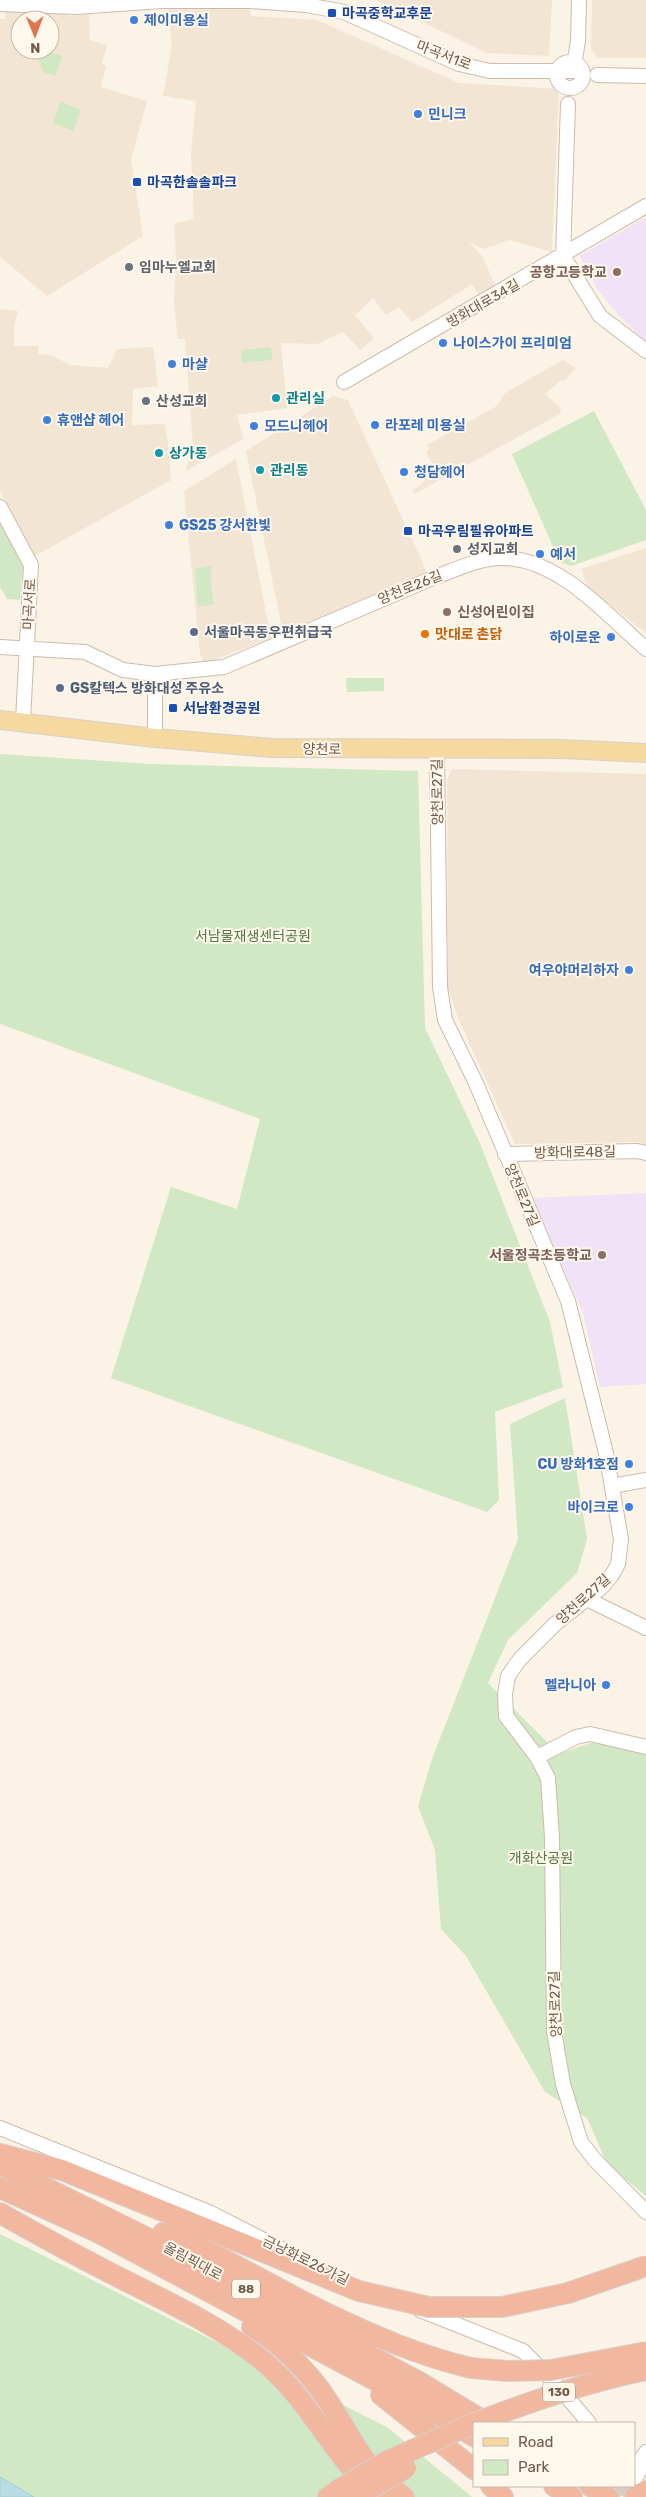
<svg xmlns="http://www.w3.org/2000/svg" width="646" height="2497" font-family="Rubik,'Noto Sans KR',sans-serif">
	<style>
		.residential { fill: #f2e5d4; fill-rule: evenodd }
		.education { fill: #f0e2f7 }
		.green { fill: #d1e8c4 }
		.water { fill: #badce4; stroke: #a1cbd5 }
		.lines { fill: none; stroke-linecap: round; stroke-linejoin: round }
		.minor-tunnel { stroke: #d9cdbe; stroke-width: 14; stroke-dasharray: 14 7; stroke-linecap: butt }
		.minor-casing { stroke: #ccbbac; stroke-width: 16 }
		.major-casing { stroke: #d8d1cd; stroke-width: 20 }
		.highway-casing { stroke: #d8d1cd; stroke-width: 22 }
		.minor { stroke: #fff; stroke-width: 14 }
		.major { stroke: #f6d9a1; stroke-width: 18 }
		.highway { stroke: #f2b79f; stroke-width: 20 }
		.highway-bridge-casing { stroke: #d8d1cd; stroke-width: 22; stroke-linecap: butt }
		.highway-bridge { stroke: #f2b79f; stroke-width: 20 }
		.transit-dot { fill: #1a4fb4; stroke: #fef7eb; stroke-width: 2 }
		.shop-dot { fill: #3f7fe0; stroke: #fef7eb; stroke-width: 2 }
		.worship-dot { fill: #6b7280; stroke: #fef7eb; stroke-width: 2 }
		.education-dot { fill: #8d6e63; stroke: #fef7eb; stroke-width: 2 }
		.culture-dot { fill: #0f9aa8; stroke: #fef7eb; stroke-width: 2 }
		.service-dot { fill: #5c6f8a; stroke: #fef7eb; stroke-width: 2 }
		.food-dot { fill: #e8710a; stroke: #fef7eb; stroke-width: 2 }
		.labels { text-anchor: middle; stroke-width: 4; stroke-linejoin: round; paint-order: stroke }
		.shield { fill: #fef7eb; stroke: #9c8a7b; stroke-width: 1 }
		.shield-label { font-size: 12px; font-weight: bold; fill: #725b4b }
		.transit-label { font-size: 14px; font-weight: bold; fill: #164399; stroke: #fef7eb; text-anchor: start }
		.shop-label { font-size: 14px; font-weight: bold; fill: #366cbe; stroke: #fef7eb; text-anchor: start }
		.street-label { font-size: 14px; fill: #725b4b; stroke: #fef7eb }
		.worship-label { font-size: 14px; font-weight: bold; fill: #5b616d; stroke: #fef7eb; text-anchor: start }
		.education-label { font-size: 14px; font-weight: bold; fill: #785e54; stroke: #fef7eb; text-anchor: end }
		.culture-label { font-size: 14px; font-weight: bold; fill: #0d838f; stroke: #fef7eb; text-anchor: start }
		.service-label { font-size: 14px; font-weight: bold; fill: #4e5e75; stroke: #fef7eb; text-anchor: start }
		.food-label { font-size: 14px; font-weight: bold; fill: #c56008; stroke: #fef7eb; text-anchor: start }
		.park-label { font-size: 14px; fill: #527844; stroke: #fef7eb }
	</style>
	<rect width="100%" height="100%" fill="#fbf3e5"/>
	<path class="residential" d="M6,0l55,9 7,7 21,-2 1,26 17,5 -5,19 4,2 -5,21 46,14 -16,59 12,76 -96,60 -47,-39v-238h5zM20,20h30v30h-30z
		M376,0h176l-3,56 -62,-3z
		M592,0h54v58h-49l-6,-10z
		M177,8h73l1,8 66,4 142,63 100,6 -7,163 -43,-12 -25,9 -15,-7 13,14 15,33 -16,10 -9,-15 -60,38 -13,-15 -13,8 -13,-17 -18,17 19,23 -14,12 -17,-18 -26,12 -36,-1 6,65 -50,7 6,24 -57,32 7,-26 -8,-106h-7l-4,-37 2,-46 -2,-32 20,-5 -3,-63 5,-55 -33,-5 9,-52 -4,-34z
		M0,309l18,2 -4,16v19h24v8l13,1 20,10 37,3 9,-19 36,-2 5,39 -25,3 -1,36 33,-1 3,18 3,38 -136,76 -35,-65z
		M563,360l13,8 -12,13 -2,-2 -17,15 16,14 -1,6 -146,80 -2,-3 12,-9 8,-19 -6,-11 3,-2 -2,-5 70,-39 8,-13z
		M333,396l15,4 79,172 -144,61 -37,-182z
		M236,459l35,179 -67,26 -4,-10 -16,-163z
		M646,548v85l-59,-46 -6,-18z
		M452,769l194,5v370l-12,-2 -119,2 -57,-126 -10,-30 -1,-208z"/>
	<path class="education" d="M646,217v125l-31,-31 -19,-24 -16,-31z
		M646,1193v191l-46,3 -17,-74 -50,-115z"/>
	<path class="green" d="M41,50l21,6 -6,20 -13,-4 -6,-17z
		M60,102l21,8 -8,21 -20,-8z
		M271,347l1,13 -30,3 -1,-13z
		M594,411l52,99v30l-75,26 -11,-4 -48,-108z
		M0,522l23,42 -3,36 -13,-1 -7,-12z
		M211,566v20l3,18 -16,3 -3,-38z
		M346,678h38v13l-37,1z
		M0,754l150,10 268,7 7,257 54,113 71,181 13,65 -68,25 4,88 -12,12 -376,-134 60,-191 66,22 23,-90 -260,-95z
		M565,1398l22,141 -10,34 -69,67 -20,43 71,71 31,-11 56,7v446l-39,-32 -20,-46 -42,-26 -79,-136 -25,-27 -6,-79 -17,-44 14,-47 86,-220 -8,-115z
		M0,2234l387,193 85,70h-438l-34,-20z"/>
	<path class="water" d="M0,2477l34,20h-34z"/>
	<g class="lines">
		<path class="minor-tunnel" d="M612,2497l6,-11
			M624,2497l7,-11"/>
		<g class="minor-casing">
			<path id="minor" d="M0,4l76,3 86,-6h88l56,4 38,7 115,52 31,7h83l5,-30 1,-41
				M557 75a13 13 0 1 1 26 0a13 13 0 1 1-26 0Z
				M597,75l49,1
				M568,104l-5,152 37,60 46,35
				M344,382l302,-176
				M0,507l31,58 -8,156
				M0,647l85,5 38,18 32,4 69,-7 211,-90c20,-7 44,-19 66,-19 57,-1 105,56 145,91
				M155,738v-64
				M437,750l3,237 5,33 30,61 93,220 38,152 15,86 -3,25 -6,11 -10,12 -47,37 -35,35 -12,17 -3,18 1,22 31,41 11,21 4,59 2,194 9,53 18,58 13,17 52,53
				M505,1154l132,-3 9,2
				M612,1486l34,-6
				M587,1599l59,29
				M537,1757l39,-20 14,-3 56,13
				M0,2128l211,85 84,43
				M420,2310l103,41 34,34 32,38
				M636,2477l4,-7 -1,-8 7,-10"/>
		</g>
		<g class="major-casing">
			<path id="major" d="M0,720l155,18 117,10 290,1 84,4"/>
		</g>
		<g class="highway-casing">
			<path id="highway" d="M0,2154l62,16 221,90
				M0,2165l194,96 227,122 66,40
				M0,2188l99,45 330,176 46,28
				M0,2213c44,25 88,49 134,72 46,23 90,44 130,77 46,38 70,96 115,135
				M163,2233c57,20 109,54 163,80 48,23 94,43 145,55
				M252,2327c24,13 45,34 63,56 33,41 41,82 89,114
				M381,2395l94,75
				M491,2486l12,11
				M554,2486l18,11
				M590,2486l18,11
				M328,2497l13,-9
				M635,2497l11,-6"/>
		</g>
		<use href="#minor" class="minor"/>
		<use href="#major" class="major"/>
		<use href="#highway" class="highway"/>
		<g class="highway-bridge-casing">
			<path id="highway-bridge" d="M283,2260l76,31 70,16h73l66,-14 78,-27
				M471,2368l37,3 43,-1 95,-18
				M475,2423c56,-22 112,-41 171,-53
				M341,2488l46,-27 88,-38
				M356,2497l50,-29"/>
		</g>
		<use href="#highway-bridge" class="highway-bridge"/>
	</g>
	<g class="transit-dot">
		<rect x="327" y="8" width="10" height="10" rx="2.5"/>
		<rect x="132" y="177" width="10" height="10" rx="2.5"/>
		<rect x="403" y="526" width="10" height="10" rx="2.5"/>
		<rect x="168" y="703" width="10" height="10" rx="2.5"/>
	</g>
	<g class="shop-dot">
		<circle cx="134" cy="20" r="5"/>
		<circle cx="418" cy="114" r="5"/>
		<circle cx="443" cy="343" r="5"/>
		<circle cx="172" cy="364" r="5"/>
		<circle cx="47" cy="420" r="5"/>
		<circle cx="375" cy="425" r="5"/>
		<circle cx="254" cy="426" r="5"/>
		<circle cx="404" cy="472" r="5"/>
		<circle cx="169" cy="525" r="5"/>
		<circle cx="540" cy="554" r="5"/>
		<circle cx="611" cy="637" r="5"/>
		<circle cx="629" cy="970" r="5"/>
		<circle cx="629" cy="1464" r="5"/>
		<circle cx="629" cy="1507" r="5"/>
		<circle cx="606" cy="1685" r="5"/>
	</g>
	<g class="worship-dot">
		<circle cx="129" cy="267" r="5"/>
		<circle cx="146" cy="401" r="5"/>
		<circle cx="457" cy="549" r="5"/>
	</g>
	<g class="education-dot">
		<circle cx="617" cy="272" r="5"/>
		<circle cx="447" cy="612" r="5"/>
		<circle cx="602" cy="1255" r="5"/>
	</g>
	<g class="culture-dot">
		<circle cx="276" cy="398" r="5"/>
		<circle cx="159" cy="453" r="5"/>
		<circle cx="260" cy="470" r="5"/>
	</g>
	<g class="service-dot">
		<circle cx="194" cy="632" r="5"/>
		<circle cx="60" cy="688" r="5"/>
	</g>
	<circle class="food-dot" cx="425" cy="634" r="5"/>
	<g class="labels">
		<g class="shield">
			<rect x="232" y="2279.5" width="28" height="19" rx="4"/>
			<rect x="543" y="2382.5" width="32" height="19" rx="4"/>
		</g>
		<g class="shield-label">
			<text x="246" y="2293">88</text>
			<text x="559" y="2396">130</text>
		</g>
		<g class="transit-label">
			<text x="342" y="18">마곡중학교후문</text>
			<text x="147" y="187">마곡한솔솔파크</text>
			<text x="418" y="536">마곡우림필유아파트</text>
			<text x="183" y="713">서남환경공원</text>
		</g>
		<g class="shop-label">
			<text x="144" y="25">제이미용실</text>
			<text x="428" y="119">민니크</text>
			<text x="453" y="348">나이스가이 프리미엄</text>
			<text x="182" y="369">마샬</text>
			<text x="57" y="425">휴앤샵 헤어</text>
			<text x="385" y="430">라포레 미용실</text>
			<text x="264" y="431">모드니헤어</text>
			<text x="414" y="477">청담헤어</text>
			<text x="179" y="530">GS25 강서한빛</text>
			<text x="550" y="559">예서</text>
			<text x="601" y="642" text-anchor="end">하이로운</text>
			<text x="619" y="975" text-anchor="end">여우야머리하자</text>
			<text x="619" y="1469" text-anchor="end">CU 방화1호점</text>
			<text x="619" y="1512" text-anchor="end">바이크로</text>
			<text x="596" y="1690" text-anchor="end">멜라니아</text>
		</g>
		<g class="street-label">
			<text transform="translate(444 55) rotate(21)" y="5">마곡서1로</text>
			<text transform="translate(483 303) rotate(-30)" y="5">방화대로34길</text>
			<text transform="translate(410 587) rotate(-22)" y="5">양천로26길</text>
			<text transform="translate(29 604) rotate(-87)" y="5">마곡서로</text>
			<text transform="translate(322 749) rotate(1)" y="5">양천로</text>
			<text transform="translate(437 792) rotate(-91)" y="5">양천로27길</text>
			<text transform="translate(575 1152) rotate(-1)" y="5">방화대로48길</text>
			<text transform="translate(522 1195) rotate(67)" y="5">양천로27길</text>
			<text transform="translate(583 1599) rotate(-42)" y="5">양천로27길</text>
			<text transform="translate(555 2004) rotate(-92)" y="5">양천로27길</text>
			<text transform="translate(306 2260) rotate(26)" y="5">금낭화로26가길</text>
			<text transform="translate(193 2261) rotate(28)" y="5">올림픽대로</text>
		</g>
		<g class="worship-label">
			<text x="139" y="272">임마누엘교회</text>
			<text x="156" y="406">산성교회</text>
			<text x="467" y="554">성지교회</text>
		</g>
		<g class="education-label">
			<text x="607" y="277">공항고등학교</text>
			<text x="457" y="617" text-anchor="start">신성어린이집</text>
			<text x="592" y="1260">서울정곡초등학교</text>
		</g>
		<g class="culture-label">
			<text x="286" y="403">관리실</text>
			<text x="169" y="458">상가동</text>
			<text x="270" y="475">관리동</text>
		</g>
		<g class="service-label">
			<text x="204" y="637">서울마곡동우편취급국</text>
			<text x="70" y="693">GS칼텍스 방화대성 주유소</text>
		</g>
		<g class="food-label">
			<text x="435" y="639">맛대로 촌닭</text>
		</g>
		<g class="park-label">
			<text x="253" y="941">서남물재생센터공원</text>
			<text x="541" y="1863">개화산공원</text>
		</g>
	</g>
	<rect x="473" y="2422" width="162" height="65" fill="#fef7eb" stroke="#c6b9ab"/>
	<rect x="483" y="2438" width="25" height="8" fill="#f6d9a1" stroke="#c6b9ab"/>
	<text x="518" y="2447" font-size="15" fill="#725b4b">Road</text>
	<rect x="483" y="2460" width="25" height="15" fill="#d1e8c4" stroke="#c6b9ab"/>
	<text x="518" y="2472" font-size="15" fill="#725b4b">Park</text>
	<g transform="translate(35 35) rotate(179)"><circle r="24" fill="#fef7eb" stroke="#c6b9ab"/>
	<path d="M0-4L9 19L0 12L-9 19Z" fill="#df7550"/>
	<text y="-8" font-size="14" font-weight="bold" text-anchor="middle" fill="#725b4b">N</text>
	</g>
</svg>
